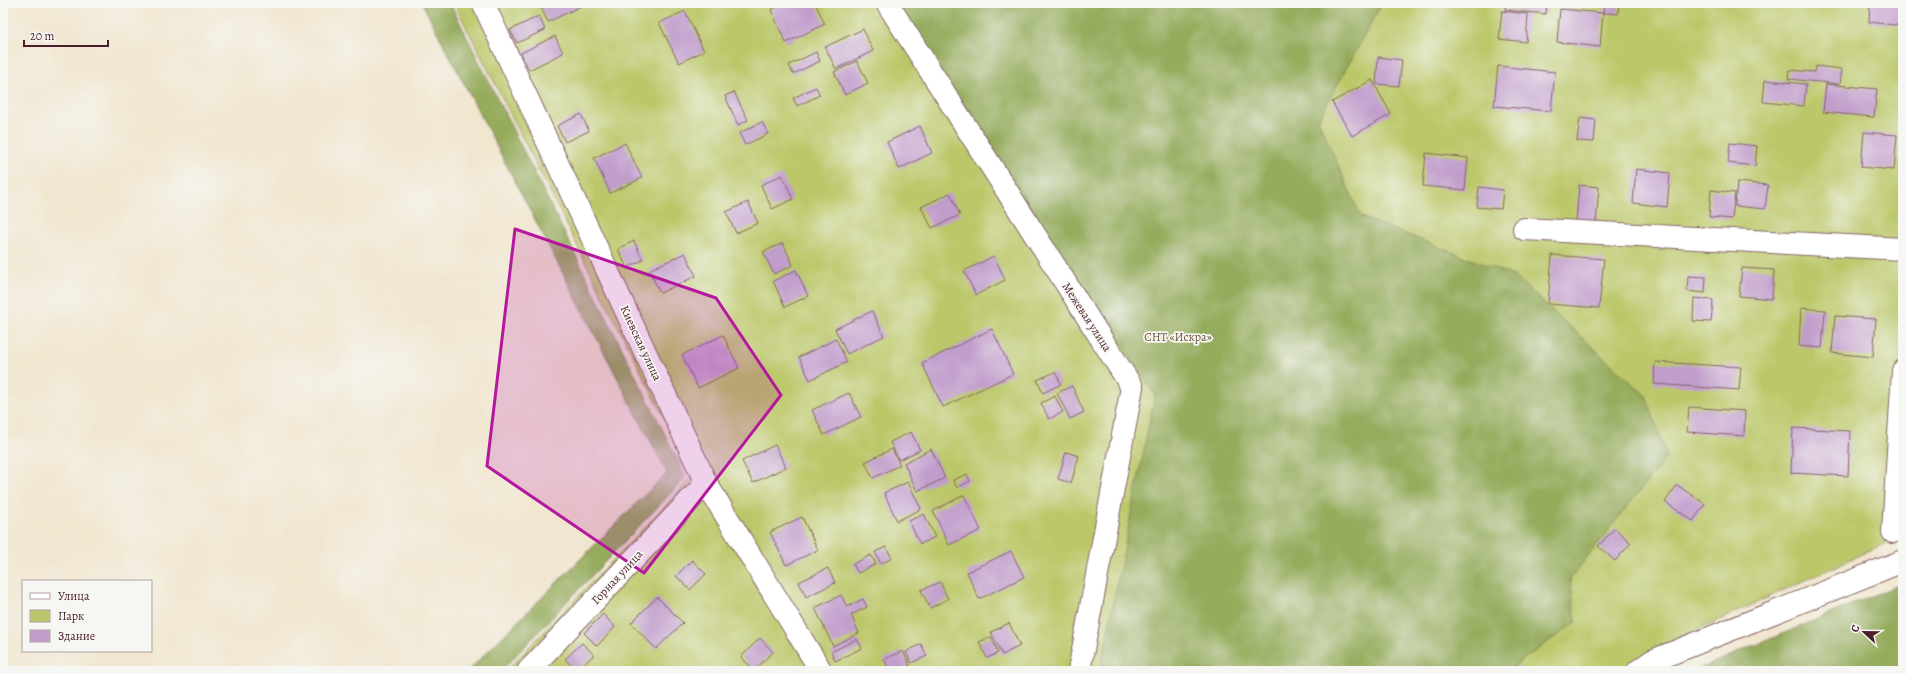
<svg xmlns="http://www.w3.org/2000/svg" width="1906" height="674" font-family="Alegreya,serif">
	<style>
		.green { fill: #bcc769; stroke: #83734a }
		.forest { fill: #95ac5d; stroke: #706644 }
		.building { fill: #c19dcc }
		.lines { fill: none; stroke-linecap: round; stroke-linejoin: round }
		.minor-casing { stroke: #846564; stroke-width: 24 }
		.minor { stroke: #fff; stroke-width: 22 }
		.marked { fill: #b5179e; fill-opacity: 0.2; stroke: #b5179e; stroke-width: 3; stroke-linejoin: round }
		.labels { text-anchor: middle; stroke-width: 3.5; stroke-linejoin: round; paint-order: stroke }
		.street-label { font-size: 12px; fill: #4a1f2b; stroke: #f6f6f2 }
		.park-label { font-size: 12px; fill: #6c513e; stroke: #f6f6f2 }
	</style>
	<rect width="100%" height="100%" fill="#f6f6f2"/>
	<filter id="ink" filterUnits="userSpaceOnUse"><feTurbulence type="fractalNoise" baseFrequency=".025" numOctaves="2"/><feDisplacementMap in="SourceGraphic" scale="8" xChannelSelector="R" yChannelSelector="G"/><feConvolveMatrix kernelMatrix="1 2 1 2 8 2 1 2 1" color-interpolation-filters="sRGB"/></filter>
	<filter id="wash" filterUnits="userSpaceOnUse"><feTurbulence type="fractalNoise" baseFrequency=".012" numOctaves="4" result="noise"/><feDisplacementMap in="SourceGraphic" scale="16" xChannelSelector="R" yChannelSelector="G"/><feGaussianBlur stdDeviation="0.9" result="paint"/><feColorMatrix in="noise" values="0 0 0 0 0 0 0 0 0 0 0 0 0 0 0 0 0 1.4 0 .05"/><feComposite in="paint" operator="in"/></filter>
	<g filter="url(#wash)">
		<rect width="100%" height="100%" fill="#f1e6cf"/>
		<path class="green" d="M454,3h1449v536l-24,7 -235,109 -18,16h-1120l188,-195z"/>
		<path class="forest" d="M422,3h28l236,474 -185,194h-33l199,-198z
			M894,3h488l-64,117 43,97 153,59 132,120 21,60 -97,123 6,43 -69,49h-407l55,-277z
			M1903,583v88h-209z"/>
		<g id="blocks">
			<path class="building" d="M539,3h43l1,2 -35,17z
				M784,3h31l10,21 -39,19 -15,-33z
				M1506,3h41l-1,11 -41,-4z
				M1605,3h14l-1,11 -15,-1z
				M1870,3h33v23l-34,-4z
				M1560,9l43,4 -3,34 -43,-5z
				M685,11l19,40 -25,12 -20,-40z
				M1502,11l26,3 -2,28 -27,-3z
				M539,16l6,14 -28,13 -7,-13z
				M863,29l10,22 -37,18 -11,-22z
				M555,36l8,17 -34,17 -8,-17z
				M816,52l4,9 -27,13 -4,-9z
				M1378,57l24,3 -3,26 -23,-2z
				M857,61l11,22 -23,12 -11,-23z
				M1498,66l57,6 -4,39 -57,-5z
				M1816,66l26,3 -2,15 -52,-5 1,-9 26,2z
				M1372,80l19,34 -39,22 -20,-34z
				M1765,80l41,4 -2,22 -41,-4z
				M1826,84l51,5 -3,28 -51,-5z
				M816,87l4,8 -23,11 -4,-8z
				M734,92l14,28 -10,5 -13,-29z
				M581,114l8,17 -24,11 -8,-16z
				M1580,118l16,2 -2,22 -17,-1z
				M762,122l6,12 -23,11 -6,-12z
				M920,126l12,27 -33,16 -12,-27z
				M1864,132l33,3 -3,35 -33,-3z
				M625,143l17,35 -32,15 -16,-35z
				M1730,143l27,3 -2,20 -27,-3z
				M1426,153l42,5 -3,32 -42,-4z
				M1636,169l34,4 -3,34 -34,-4z
				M782,175l11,24 -21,10 -11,-24z
				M1737,182l31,3 -3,24 -30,-3z
				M1579,185l20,2 -3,36 -20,-2z
				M1479,187l24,3 -2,19 -24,-2z
				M1711,190l24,3 -3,26 -23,-2z
				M950,193l10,22 -28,13 -11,-21z
				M748,202l10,21 -22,10 -10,-21z
				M634,241l9,19 -16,8 -9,-19z
				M783,243l10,22 -19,9 -11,-22z
				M685,253l11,23 -36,17 -11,-23z
				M1552,255l52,4 -5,49 -51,-4z
				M994,256l11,24 -29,15 -12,-24z
				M1742,268l32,2 -2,29 -33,-3z
				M796,270l12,26 -23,11 -12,-26z
				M1688,276l18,1 -1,16 -18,-2z
				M1694,298l19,2 -2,22 -18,-1z
				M1801,308l24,2 -3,38 -23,-2z
				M872,311l12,25 -37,18 -12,-25z
				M1835,316l41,3 -3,38 -41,-4z
				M992,329l21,45 -70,33 -21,-44z
				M723,335l16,33 -41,20 -16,-33z
				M836,339l11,23 -37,18 -11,-23z
				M1655,362l86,5 -2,23 -85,-6z
				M1055,372l6,12 -18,9 -6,-13z
				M1072,386l12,26 -14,7 -13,-26z
				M849,393l12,24 -37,18 -12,-25z
				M1055,396l8,16 -14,7 -8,-16z
				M1689,407l56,4 -1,25 -57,-4z
				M1793,428l57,3 -2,45 -57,-3z
				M911,432l9,18 -21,10 -9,-18z
				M775,445l11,22 -33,16 -11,-22z
				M892,449l8,16 -27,13 -8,-16z
				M931,449l14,29 -28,13 -13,-28z
				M1066,452l13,4 -8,27 -13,-4z
				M967,474l3,7 -13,7 -4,-8z
				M908,482l13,27 -24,12 -13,-28z
				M1677,485l28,19 -12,17 -28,-19z
				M964,495l17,35 -32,15 -16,-34z
				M924,514l11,23 -15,7 -11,-23z
				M802,517l16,33 -32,15 -16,-33z
				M1615,528l16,15 -16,18 -17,-15z
				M886,547l6,11 -11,6 -6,-12z
				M1011,551l13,26 -45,22 -12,-27z
				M871,555l5,9 -18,9 -5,-9z
				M692,560l14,14 -16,16 -14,-14z
				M828,568l7,15 -29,14 -7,-15z
				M940,582l8,17 -18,9 -9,-18z
				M841,595l6,12 16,-8 4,8 -16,8 8,18 -26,13 -18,-38z
				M657,597l26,26 -27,26 -25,-26z
				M603,614l12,13 -18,19 -13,-13z
				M1009,623l11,23 -18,9 -11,-23z
				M991,637l7,16 -11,5 -8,-16z
				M760,638l13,14 -19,18 -13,-13z
				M857,639l5,9 -27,13 -4,-9z
				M582,643l12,12 -18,16 -11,-12z
				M921,644l6,12 -16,7 -5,-11z
				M903,651l7,15 -11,5h-9l-6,-12z
				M1518,665l4,6h-12z"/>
		</g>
	</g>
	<g filter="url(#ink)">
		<use href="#blocks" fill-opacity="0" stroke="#846564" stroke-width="1"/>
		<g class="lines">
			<g class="minor-casing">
				<path id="minor" d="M483,3l223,480 115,188
					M887,3l245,384 -53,284
					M1524,229l379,20
					M1893,532l10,-161
					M528,671l178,-188
					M1638,671l14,-10 251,-100"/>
			</g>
			<use href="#minor" class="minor"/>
		</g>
	</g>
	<path class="marked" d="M515,229l201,69 65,97 -137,178 -157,-107z"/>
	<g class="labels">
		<g class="street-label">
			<text transform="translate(1087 317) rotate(57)" y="4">Межевая улица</text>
			<text transform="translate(641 343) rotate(65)" y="4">Киевская улица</text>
			<text transform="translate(617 577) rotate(-47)" y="4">Горная улица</text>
		</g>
		<g class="park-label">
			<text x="1178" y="341">СНТ «Искра»</text>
		</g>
	</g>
	<rect width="1906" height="674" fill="none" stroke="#f6f6f2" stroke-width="16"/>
	<rect x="22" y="580" width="130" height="72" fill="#f6f6f2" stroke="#b1a0a2"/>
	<rect x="30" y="593" width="20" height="6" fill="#ffffff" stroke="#b1a0a2"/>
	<text x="58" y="600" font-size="12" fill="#4a1f2b">Улица</text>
	<rect x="30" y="610" width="20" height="12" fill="#bcc769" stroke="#b1a0a2"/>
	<text x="58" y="620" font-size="12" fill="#4a1f2b">Парк</text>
	<rect x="30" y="630" width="20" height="12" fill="#c19dcc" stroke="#b1a0a2"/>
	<text x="58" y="640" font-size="12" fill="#4a1f2b">Здание</text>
	<g transform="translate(1864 632) rotate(292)" stroke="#f6f6f2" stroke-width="3" paint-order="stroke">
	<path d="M0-3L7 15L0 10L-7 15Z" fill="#4a1f2b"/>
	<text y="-6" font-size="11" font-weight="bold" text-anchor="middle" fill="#4a1f2b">С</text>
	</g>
	<path d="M24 40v6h84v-6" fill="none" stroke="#4a1f2b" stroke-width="2"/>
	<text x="30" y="40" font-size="12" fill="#4a1f2b" stroke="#f6f6f2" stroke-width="3" paint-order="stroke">20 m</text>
</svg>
